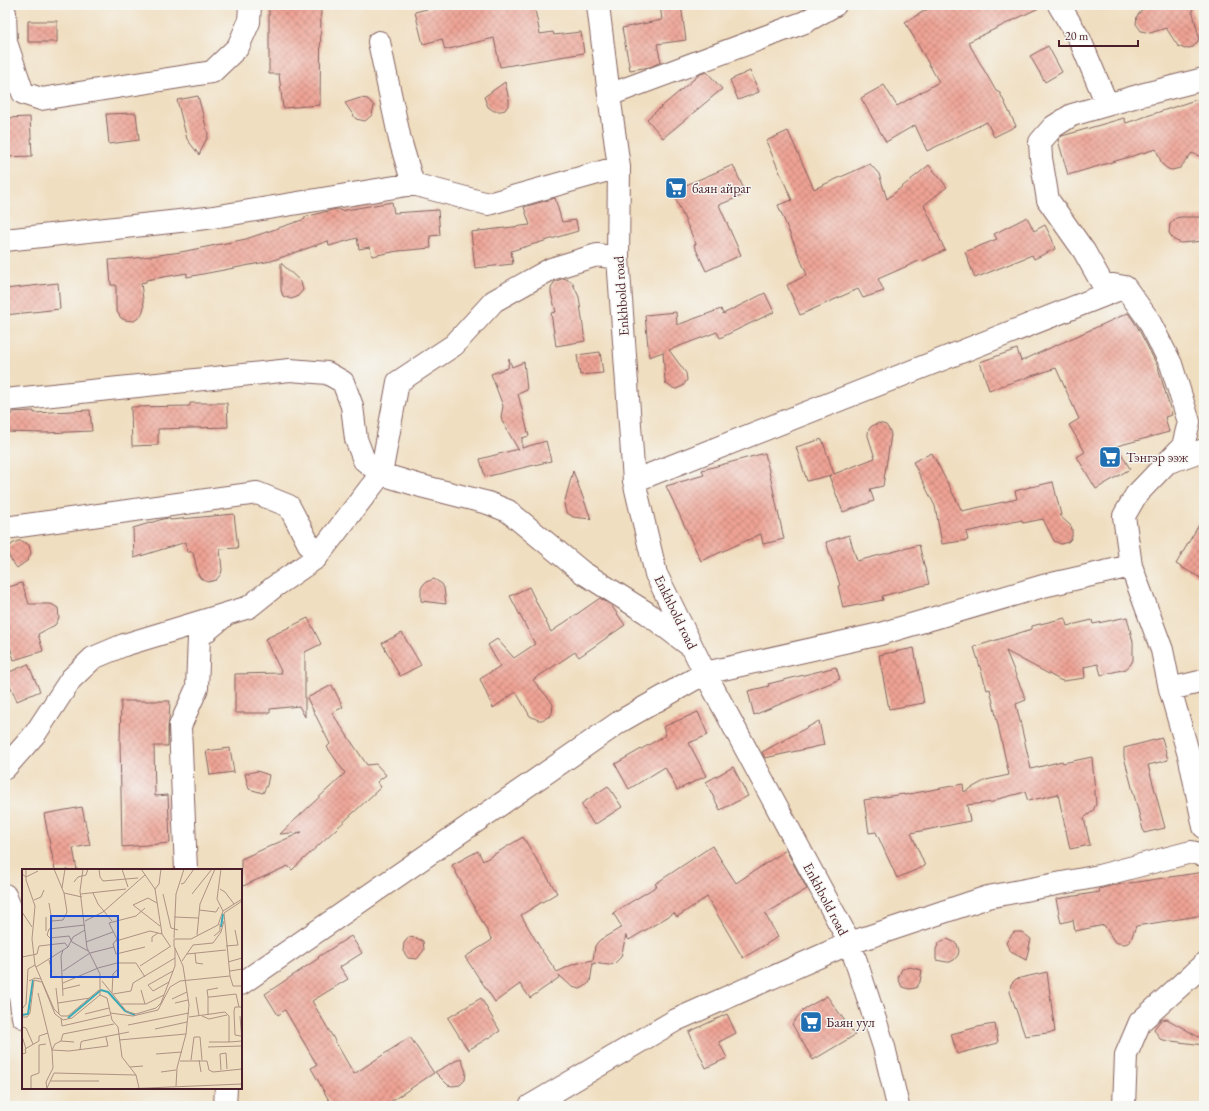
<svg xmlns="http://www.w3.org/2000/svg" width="1209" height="1111" font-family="'EB Garamond',serif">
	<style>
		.building { fill: url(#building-cross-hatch) }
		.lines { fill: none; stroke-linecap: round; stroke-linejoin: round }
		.street-casing { stroke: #84625f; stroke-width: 24 }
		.street { stroke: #fff; stroke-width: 22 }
		.labels { text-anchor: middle; stroke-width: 3; stroke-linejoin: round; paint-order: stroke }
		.poi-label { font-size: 14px; fill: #4a1f2b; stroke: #f6f6f2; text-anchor: start }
		.street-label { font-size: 14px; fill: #4a1f2b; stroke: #f6f6f2 }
		.inset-river { fill: none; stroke: #39aab7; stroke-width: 2 }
		.inset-road { fill: none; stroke: #ae9284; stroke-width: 1 }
		.view { fill: #1d4ed8; fill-opacity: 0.15; stroke: #1d4ed8; stroke-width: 2 }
		.inset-edge { fill: none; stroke: #4a1f2b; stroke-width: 2 }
	</style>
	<defs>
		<pattern id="building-cross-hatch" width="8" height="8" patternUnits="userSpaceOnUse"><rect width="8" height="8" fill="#eea394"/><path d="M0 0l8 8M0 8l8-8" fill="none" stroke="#c38479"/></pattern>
	</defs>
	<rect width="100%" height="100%" fill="#f6f6f2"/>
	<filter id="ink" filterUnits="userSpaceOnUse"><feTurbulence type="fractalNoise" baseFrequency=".025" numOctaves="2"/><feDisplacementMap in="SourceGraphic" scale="8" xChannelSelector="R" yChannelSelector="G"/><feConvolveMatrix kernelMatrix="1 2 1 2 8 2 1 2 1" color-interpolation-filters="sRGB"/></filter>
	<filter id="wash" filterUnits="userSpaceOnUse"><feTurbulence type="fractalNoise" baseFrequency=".012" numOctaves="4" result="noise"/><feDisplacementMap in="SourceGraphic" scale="16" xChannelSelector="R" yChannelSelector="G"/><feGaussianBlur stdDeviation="0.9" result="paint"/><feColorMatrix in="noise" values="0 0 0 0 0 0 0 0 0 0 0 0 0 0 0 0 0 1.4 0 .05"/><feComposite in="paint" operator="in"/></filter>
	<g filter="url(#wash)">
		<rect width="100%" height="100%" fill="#f0dec0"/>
		<g id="blocks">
			<path class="building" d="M269,5h52l-1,100 -37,3 -4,-34h-10z
				M443,5h91l6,29 13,-2 1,3 27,-3 3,21 -84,14 -6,-29 -49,12 -3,-11 -19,5 -8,-32z
				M660,5h21l5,35 -29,4 4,18 -11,5 -20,3 -8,-42 40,-8z
				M935,5h110l-77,37 28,49 4,2 16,33 -22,11 -7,-15 -60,29 -12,-26 -29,17 -25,-44 23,-13 13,21 42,-24 -34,-60z
				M1152,5h39l8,32 -1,4 -5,6 -8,2 -7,-3 -12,-18 -16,5 -9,-2 -2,-3 -3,-4 1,-8 5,-6z
				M28,21h29v21h-29z
				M1048,46l14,26 -17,10 -15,-26z
				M750,71l9,21 -21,8 -8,-20z
				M707,72l15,17 -59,49 -16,-19 53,-45z
				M505,82l4,18v4l-4,6 -4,1h-7l-6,-4 -4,-10z
				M198,96l10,38 -1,4 -8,17 -12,-16 -10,-39z
				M1204,97v61l-12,-5 -12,15 -8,2 -4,-1 -6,-5 -6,-15 -88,26 -10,-35 4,-4 62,-18 2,5z
				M360,98l8,1 6,7 -2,9 -7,6 -9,-2 -11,-16z
				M136,113l3,27 -30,4 -3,-30z
				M30,117l2,39 -27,1v-39z
				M788,131l26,58 56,-25 9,10 8,25 42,-34 18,22 -23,18 21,45 -23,11 -1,-1 -43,19 6,12 -21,7 -5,-9 -58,26 -13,-30 20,-10 -29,-70 14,-5 -26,-59z
				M733,165l13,29 -27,11 22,50 -35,16 -12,-26 2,-1 -24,-53z
				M555,198l7,24 14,-2 2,11 -67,20 2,13 -38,4 -4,-36 59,-7 -6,-18z
				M392,202l2,11 44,-3 2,25 -10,1 1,12 -33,3 -26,5 -2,-9 -11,2 -2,-11 -28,8 -1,-5 -57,20 -84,16v-4l-41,7v2l-5,1 3,25 -3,8 -7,5 -9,-1 -4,-2 -5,-8v-25h-5l-2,-25 27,-2 45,-6 65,-13 59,-20v-2l31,-8h3l1,2z
				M1027,217l7,14 11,-6 7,14 3,10 -21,10 -2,-4 -57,23 -10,-26 32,-13 -3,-5z
				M1180,217h24v24l-23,2 -7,-3 -5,-7 1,-9 6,-6z
				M281,263l20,19 2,8 -6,7 -6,2 -8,-3 -2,-6z
				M564,278l8,4 7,15 6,44 -29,5 -5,-33 5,-1 -5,-19v-4l3,-7z
				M58,283l2,26 -55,6v-26z
				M765,293l9,19 -54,26 -3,-6 -48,18 17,23 1,7 -4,6 -7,3 -3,-1 -7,-4 -1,-3 -2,-29 -14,5 -4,-42 31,-3 1,13 44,-16 2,5z
				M1128,313l9,13 21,41 14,48 -7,2 4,15 -52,14 13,23 -34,20 -19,-32 8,-5 -16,-27 10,-6 -23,-51 -67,22 -9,-28 37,-13 4,12z
				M600,352l3,21 -23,2 -3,-20z
				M509,359l3,8 12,-5 3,28 -9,4 11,42 -7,2v10l24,-7 5,20 -66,16 -5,-18 38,-10 -16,-28 -1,-4 2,-11 -12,-32 17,-6z
				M190,403h37l1,24 -70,2v16l-26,1 -1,-39 59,-1z
				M90,410l2,21 -47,2 -40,-1v-18h7v-2l22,-1v2z
				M879,423l7,2 4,6 1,4 -8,51 -13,3 4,12 -31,11 -14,-36 2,-1 -24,6 -11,-34 26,-8 12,35 41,-16 -7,-22v-3l1,-4 3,-3z
				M765,453l19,86 -21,5 -2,-10 -60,27 -35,-75 38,-11 -2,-5z
				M932,453l30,58 55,-12 -2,-8 15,-4v-1l1,1 22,-5 8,33h-2l12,11 1,4v7l-2,3 -2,2 -7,2 -7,-3 -11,-22 -20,4 -1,-3 -56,12 2,8 -26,4 -7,-38 -22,-44z
				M573,471l18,48 -18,-2 -7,-5 -2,-8z
				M234,514l4,34 -18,1 2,21 -1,4 -5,6 -8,2 -8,-4 -2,-4 -5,-22h-6l-1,-10 -52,16 -1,-30 30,-9 6,-1 1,2z
				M1204,516v64l-28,-16z
				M849,535l8,26 62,-16 10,39 -47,12 1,4 -40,8 -5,-22 2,-1 -14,-43z
				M18,541h4l7,4 2,8 -3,7 -11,8 -8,-11 -1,-4v-3l4,-6z
				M434,579l8,5 2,4 2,16 -25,-3v-12l2,-4 3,-3z
				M22,583l7,21h21l3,1 5,3 1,10 -4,7 -17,9 5,17 -29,9 -9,-30v-42z
				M529,587l22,45 49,-34 11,7 14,20 -46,32 -4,-5 -42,28 18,21 2,4 -1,8 -2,3 -8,4h-4l-8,-4 -14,-24 -23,16 -13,-29 20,-13 -12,-21 9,-6 17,19 21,-14 -25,-48z
				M1127,617l6,25v18l-2,4 -5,5 -25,6 -3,-11 -14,3 1,11 -22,3 -3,-1 -54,-29 20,49 -10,4 15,65 31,-8 1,2 29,-6 4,47 -3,7 -9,7 6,27 -20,4 -12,-55 -30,7 -3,-9 -27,7 -5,3 -26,3 3,16 -59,12 14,33 -28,12 -21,-46 -7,1 -5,-33 40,-6v1l59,-11 1,8 22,-12 23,-5 -19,-86 -3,1 -13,-43 58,-18v-3l33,-8 2,8 25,-6 1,4z
				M308,618l13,26 -16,8v65l-6,-11 -29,3v4h-35v-39l47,-1 -17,-34z
				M402,633l19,32 -21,11 -18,-33z
				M914,648l10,55 -35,6 -10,-54z
				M28,664l12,27 -23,10 -12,-27z
				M836,667l4,12 -86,36 -6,-24 21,-5 -1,-2z
				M332,685l11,22 -11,6 35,52 9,-1 10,11 -9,7 4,5 -89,83 -4,-4 -47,21v-28l61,-27 -22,2 65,-61 -18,-26 3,-3 -23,-46z
				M121,701h49l-1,19 -1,7v19h-14l1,50 13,-1 2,48 -48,4 -2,-106z
				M698,712l10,23 -19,8 17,33 -29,14 -12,-23 -36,22 -14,-25 51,-29 -3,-8z
				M819,721l5,24 -59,13 -3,-6z
				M1162,738l6,22 -20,5 17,63 -21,5 -20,-76v-9z
				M230,748l4,24 -24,3 -4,-24z
				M733,767l15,29 -28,14 -14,-28z
				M257,771l12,4 -2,10 -4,8 -14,-4 -4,-15z
				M608,786l14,21 -28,18 -13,-21z
				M82,807l8,38 -17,3 4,22h-22l-11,-56z
				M523,837l34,56 -36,22 21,36 15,21 17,-8 19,-4 2,-14 2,-3 3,-3 22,-13 -9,-14 44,-27 -2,-2 57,-38 24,37 50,-33 21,39 -42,25 13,23 -35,21 -36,-61 -30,20 -3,-4 -45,27 -3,-5 -5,22 -7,7 -5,1 -16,-2 -3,19 -6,5 -4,2 -8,-2 -13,-12 1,2 -30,21 -10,-14 -25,18 -30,-45 27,-17 -40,-75 26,-14 5,10z
				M1204,872v43l-68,11 -6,16 -5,2 -7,-1 -4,-2 -10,-16 -29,6 -2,-11 -12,3 -5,-24 44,-7 -1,-3 11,-3z
				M1014,932h8l9,7 -5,21 -15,-8 -5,-9 3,-5z
				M351,936l11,17 -22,14 8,12 -36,22 42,73 56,-37 24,36 -50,33h-52l-21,-38 6,-3 -32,-55 -7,5 -13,-21 54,-36 -1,-1z
				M409,937l7,1 7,3 1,9 -7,9 -9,-1 -5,-7 1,-8z
				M947,939l7,3 3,2 2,7 -1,4 -4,5 -4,2h-3l-11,-2v-11l2,-4 2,-3z
				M909,967l13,3 -2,12 -4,6 -7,1 -7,-2 -4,-9 4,-9z
				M1047,972l8,60 -30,4 -15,-44 1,-8 5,-5z
				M827,996l28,39 -42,25 -21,-36 12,-15z
				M481,998l19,33 -32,19 -20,-32z
				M727,1014l9,19 -17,9 8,16 -21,10 -17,-36z
				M1167,1019l37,21v5l-41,-5 -3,-1 -6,-10 7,-9z
				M995,1024l3,19 -41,11 -6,-20 31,-8z
				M461,1058l5,14 -1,8 -5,5 -8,1 -4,-1 -13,-13z"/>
		</g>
	</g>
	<g filter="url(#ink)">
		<use href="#blocks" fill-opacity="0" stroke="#84625f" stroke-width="1"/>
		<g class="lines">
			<g class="street-casing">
				<path id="street" d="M598,5l11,90 10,72 -1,91 16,223 22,93 49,99 145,270 34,104 14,59
					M1059,5l21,35 27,64
					M5,13l1,29 17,51 18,6 171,-27 26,-25 11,-25 1,-17
					M379,42l21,98 13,44
					M1204,79l-63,16 -69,20 -19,12 -13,15 1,16 7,42 36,51 18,32 23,4 23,32 23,45 18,58 -6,24 -47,49 -12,21 7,50 31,84 8,39 34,-8
					M609,95l196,-73 30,-17
					M5,240l202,-22 206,-34 75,20 131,-37
					M5,400l285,-30 37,3 16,9 9,24 4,33 8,21 17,14 40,12 67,17 20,8 74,61 65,41 42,32
					M1169,462l35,-12
					M634,481l491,-194
					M5,528l252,-35 32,13 27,52
					M1170,689l20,70 14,68
					M5,768l30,-34 36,-55 22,-21 31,-13 125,-38 25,-20 42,-29 65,-84 17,-92 56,-37 40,-44 57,-32 46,-14 21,3
					M186,870l-6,-144 17,-38 2,-51 24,-20
					M5,895l5,12 5,54 8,56
					M241,984l380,-263 84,-48 175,-39 163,-48 88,-20
					M225,1106l1,-18
					M530,1106l146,-86 174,-77 138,-46 111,-21 92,-24 13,3
					M1124,1106l2,-51 14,-33 64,-58"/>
			</g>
			<use href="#street" class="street"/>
		</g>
	</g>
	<defs>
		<g id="supermarket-square" transform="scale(1.15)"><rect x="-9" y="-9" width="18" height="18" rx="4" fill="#1f6fb2" stroke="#f6f6f2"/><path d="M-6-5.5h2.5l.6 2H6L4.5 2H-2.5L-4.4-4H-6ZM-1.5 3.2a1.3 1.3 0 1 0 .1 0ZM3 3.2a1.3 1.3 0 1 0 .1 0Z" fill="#fff"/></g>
	</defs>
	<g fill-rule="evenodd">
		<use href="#supermarket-square" x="676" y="188"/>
		<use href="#supermarket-square" x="1110" y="457"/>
		<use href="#supermarket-square" x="811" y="1022"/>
	</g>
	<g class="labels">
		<g class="poi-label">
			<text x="692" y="193">баян айраг</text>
			<text x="1126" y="462">Тэнгэр ээж</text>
			<text x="826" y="1027">Баян уул</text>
		</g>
		<g class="street-label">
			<text transform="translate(621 296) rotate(-94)" y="5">Enkhbold road</text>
			<text transform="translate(676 612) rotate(64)" y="5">Enkhbold road</text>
			<text transform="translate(826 899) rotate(62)" y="5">Enkhbold road</text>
		</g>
	</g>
	<g transform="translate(22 869)">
		<rect width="220" height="220" fill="#f0dec0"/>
		<path class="inset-river" d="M199,58l2,-13M0,146l6,-1 5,-34M46,149l33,-28 7,2 17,19 10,4"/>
		<path class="inset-road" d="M4,0v11l9,26 -3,33 3,26 19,44 7,7h7l31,-26M32,0l10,24 18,4M61,0l-3,22 7,57 13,26v21l7,3 5,22 6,7 4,30 14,18 3,13M77,0l1,8 3,4 35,-3M100,0l6,18M119,0l14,20 7,45 8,12M199,0l-4,30 6,12M0,5l4,3 12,-6M52,13l4,-5 8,-2 2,-6M159,15l3,-1 10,-14M40,19l3,-19M133,20l4,-5 2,-15M198,20l5,3 9,12M71,24l5,11 14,17M59,25l45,-5M141,25l8,34 7,2M170,25l20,-25M12,31l7,-3 3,-7M27,34l3,18 11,-1 4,-8 -3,-19M135,34l-9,-5 -15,7 27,21M177,41l17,2 3,-5M0,43l10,15M24,48v14M152,48l24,1M63,52l18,-9 42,-37M63,56l-36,4 -2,6 3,3 19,-2 3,6 16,9M175,66l3,-31 15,-35M192,67l6,-5v-7M152,69l2,-44 8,-25M94,72l34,-10 12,3M64,73l27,-10M130,73v-5l6,-4M204,77l12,-1 -3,-15M123,78l-29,7 -3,-10 4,-5 -8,-16 27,-7 9,-8M173,84l1,10 7,1M165,85l39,-4M0,88l15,-3 2,-8 26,-3 3,4M27,91l3,12M160,92l11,-16 20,-2 8,-11 3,-11M206,93l14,-4M118,97l31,-20M14,98l32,-20 5,-10 12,-7M41,102l27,-18 24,-6M208,102l12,-2M208,107l-6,-63 18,-12M7,112l6,-3 6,1M80,112l25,31 9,2 20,-6 5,-5 14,-37v-18M147,113l-16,9 -5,-6 25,-14M41,114l35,-15 19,-5h19l9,14M34,119l3,26M41,120l17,-4M119,121l4,14M16,124l14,57 17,1 39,-5 -2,-9M90,124l1,-19 5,-5M91,125l18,-3 2,-8 42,-25M41,127l-2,-40 2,-6M174,128l3,19M186,128l-1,-7 11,-2M150,130l15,-7M36,134l32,-5M153,134l13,-3M99,135h25l18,-9M0,140l4,-5 2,-35 7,-4M88,144l23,3 25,-6 12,-23 10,-6 50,-5 3,10h9M63,145l24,-6M186,146v-18h2l26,-3 3,13M180,147l7,3 18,-4M218,147l2,25M0,148h5l3,-4 4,-33 8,2 13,32 8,6 9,-2 28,-23M167,148l36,-5 4,4v26l13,-1M39,149l1,8 48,-11M106,156l61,-12M0,158l4,1 7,16M133,160l32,-7M0,167l4,13M219,167l-6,-1 -1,-24 1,-4h7M97,171l67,-6M39,172l13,1M187,173h20M186,178l34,-1M58,181l1,-8 2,-1 46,-9M0,185l4,-1 -1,-4 14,-8v-5l9,-3M134,185l26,-2M169,191l3,-23h6l2,23M177,191l2,12M158,192h27l2,9 4,2 29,-3M108,198l13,-1M199,201l-1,-16 6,-1 1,16M139,203l15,-2M29,212h48M154,217l1,-18 9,-34 3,-29 -6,-39 -9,-20v-7h17l27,-14 5,-14 19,-12M25,219l7,-15 82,2M9,220v-13l8,-3v-28l7,-1M25,220l-1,-7 7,-14 -1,-18 3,-6 6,-3 2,-7 51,-10M101,220l119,-5"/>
		<path class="view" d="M29,47h67v61h-67z"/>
		<rect width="220" height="220" class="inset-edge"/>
	</g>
	<rect width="1209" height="1111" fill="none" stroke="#f6f6f2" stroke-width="20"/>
	<path d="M1059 40v6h79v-6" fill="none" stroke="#4a1f2b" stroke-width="2"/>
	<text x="1065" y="40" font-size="12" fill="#4a1f2b" stroke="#f6f6f2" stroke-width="3" paint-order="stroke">20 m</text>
</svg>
